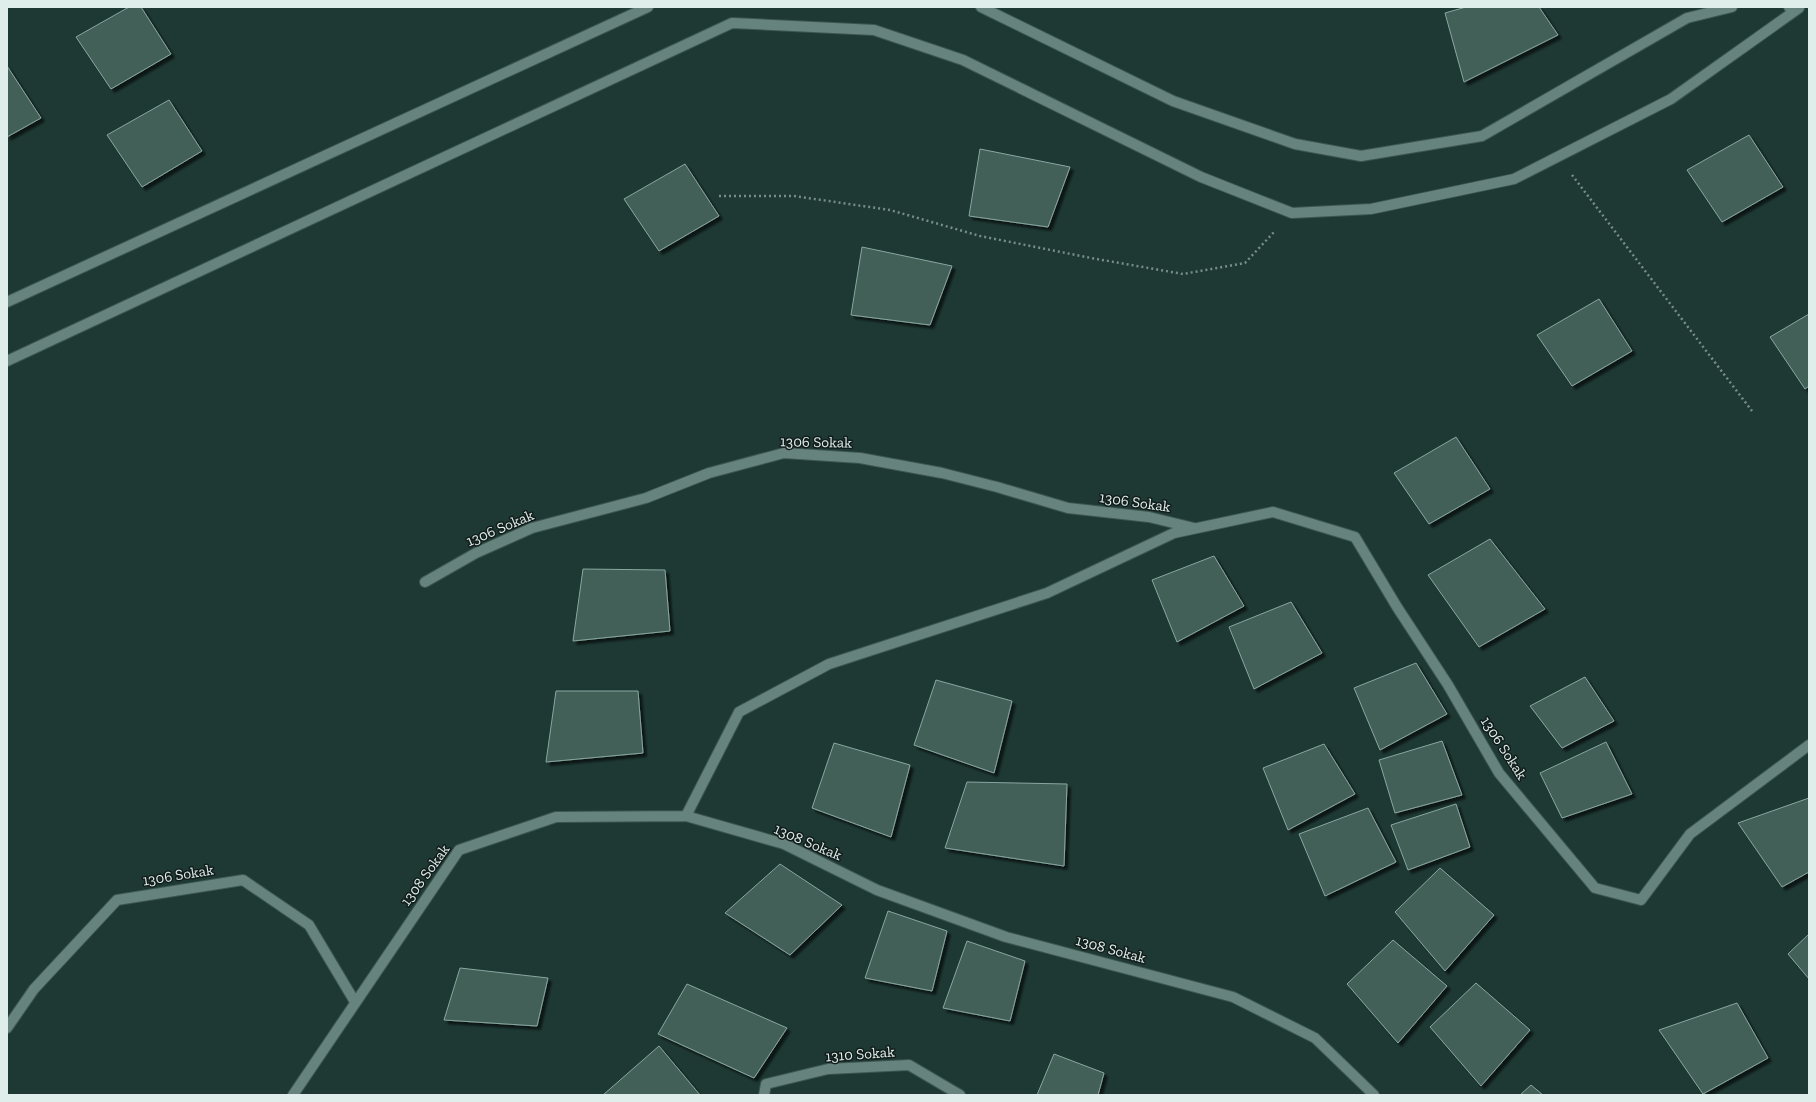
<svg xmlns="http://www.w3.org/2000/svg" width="1816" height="1102" font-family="'Zilla Slab',serif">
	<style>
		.building { fill: #425e58; stroke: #89a7a0; filter: url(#shadow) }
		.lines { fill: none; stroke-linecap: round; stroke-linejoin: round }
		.minor-casing { stroke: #3d5651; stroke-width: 12 }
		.path { stroke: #788d89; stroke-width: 2.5; stroke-dasharray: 2 3; stroke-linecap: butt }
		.minor { stroke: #67837d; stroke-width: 10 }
		.labels { text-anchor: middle; stroke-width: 3; stroke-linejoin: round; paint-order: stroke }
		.street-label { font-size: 15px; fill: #dfeeeb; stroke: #121d1b }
	</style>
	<defs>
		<filter id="shadow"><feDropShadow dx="3.5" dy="3.5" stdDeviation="1" flood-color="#0009"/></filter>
	</defs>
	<rect width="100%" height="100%" fill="#1e3934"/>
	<path class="building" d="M129,7h12l30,47 -60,35 -35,-52z
		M1466,7h73l19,28 -94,47 -19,-69z
		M7,66l34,52 -34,19z
		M169,100l33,51 -60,36 -35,-52z
		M1749,135l34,52 -61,35 -35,-52z
		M980,149l90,18 -22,60 -79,-11z
		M685,164l34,52 -60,35 -35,-52z
		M862,247l90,19 -22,59 -79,-10z
		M1599,299l33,52 -60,35 -35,-51z
		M1809,314v72l-4,3 -35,-52z
		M1456,437l34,52 -61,35 -35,-51z
		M1490,539l55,70 -66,38 -51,-72z
		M1214,556l30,50 -67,36 -25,-62z
		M583,569l82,1 5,61 -97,10z
		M1291,602l31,51 -68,36 -25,-62z
		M1416,663l31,51 -67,36 -26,-62z
		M1585,677l29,44 -52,27 -32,-42z
		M936,680l76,21 -18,72 -80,-28z
		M556,691h82l5,62 -97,9z
		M1442,741l20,54 -67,18 -16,-53z
		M1606,742l26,52 -70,24 -22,-45z
		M834,743l76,22 -19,72 -79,-29z
		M1324,744l31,50 -67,36 -25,-62z
		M967,782l100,2 -3,82 -119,-18z
		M1809,798v74l-27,15 -44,-64z
		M1456,804l14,43 -62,23 -17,-45z
		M1368,808l28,54 -71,34 -26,-62z
		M780,864l62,41 -52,50 -65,-42z
		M1440,868l54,47 -49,56 -50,-59z
		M888,911l59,20 -15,60 -67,-13z
		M1809,934v45l-21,-25z
		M1393,940l54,46 -49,57 -51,-59z
		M967,941l58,20 -15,60 -67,-13z
		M460,968l88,10 -11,48 -93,-6z
		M1476,983l54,47 -49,56 -51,-59z
		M687,984l100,44 -33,50 -96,-44z
		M1737,1003l31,55 -65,36 -44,-64z
		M659,1046l41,49h-97z
		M1054,1054l50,19 -6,22h-61z
		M1531,1085l12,10h-23z"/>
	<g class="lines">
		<g class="minor-casing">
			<path id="minor" d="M981,7l192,94 122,43 66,12 121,-20 205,-118 45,-11
				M7,302l641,-295
				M7,361l725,-338 142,7 89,30 238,117 91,36 79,-4 143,-30 157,-80 128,-91 -10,-1
				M425,582l51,-29 56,-25 114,-30 63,-25 75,-20 76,5 82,15 55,14 71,21 81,9 45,11
				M686,816l53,-104 90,-48 218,-71 127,-60 99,-21 82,25 42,70 51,78 51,88 96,115 46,12 49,-66 119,-89
				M7,1028l27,-39 83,-89 126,-20 66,45 46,77
				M293,1095l166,-245 97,-33 130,-1 98,28 93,46 129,47 227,60 82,41 59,57
				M764,1095l2,-11 62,-15 81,-4 51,30"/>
		</g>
		<path class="path" d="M1572,175l180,236
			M719,196h75l96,14 90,26 111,22 92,16 62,-11 30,-32"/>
		<use href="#minor" class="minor"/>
	</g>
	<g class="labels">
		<g class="street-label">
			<text transform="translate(816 442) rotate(1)" y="5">1306 Sokak</text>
			<text transform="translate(1135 502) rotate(8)" y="5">1306 Sokak</text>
			<text transform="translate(500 528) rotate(-23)" y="5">1306 Sokak</text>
			<text transform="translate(1504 748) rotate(57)" y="5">1306 Sokak</text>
			<text transform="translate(808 842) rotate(23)" y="5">1308 Sokak</text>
			<text transform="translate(178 875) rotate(-9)" y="5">1306 Sokak</text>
			<text transform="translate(425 875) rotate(-54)" y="5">1308 Sokak</text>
			<text transform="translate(1111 949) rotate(15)" y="5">1308 Sokak</text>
			<text transform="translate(860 1054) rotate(-4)" y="5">1310 Sokak</text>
		</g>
	</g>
	<rect width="1816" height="1102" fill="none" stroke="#dfeeeb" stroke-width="16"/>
</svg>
